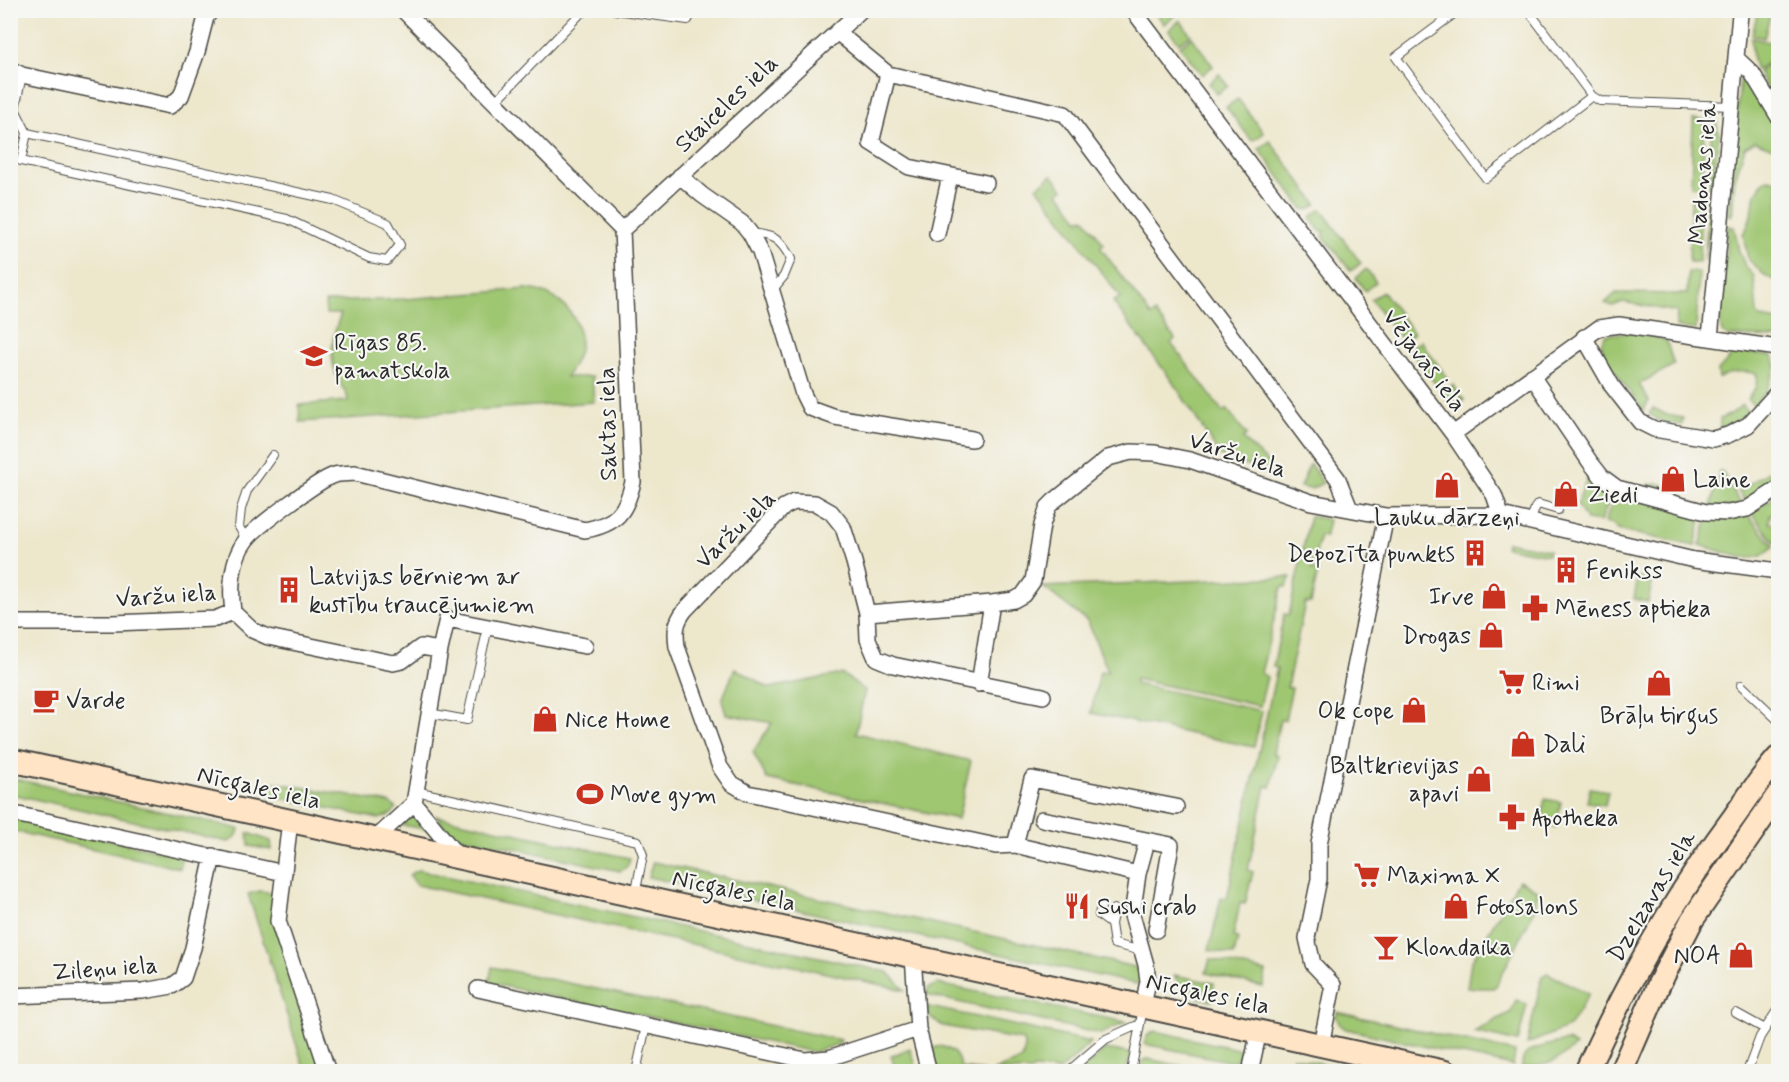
<svg xmlns="http://www.w3.org/2000/svg" width="1789" height="1082" font-family="Mynerve,sans-serif">
	<style>
		.green { fill: #9fc671; stroke: #65784e; stroke-width: 1.5 }
		.lines { fill: none; stroke-linecap: round; stroke-linejoin: round }
		.lane-casing { stroke: #484743; stroke-width: 10 }
		.street-casing { stroke: #484743; stroke-width: 18 }
		.secondary-casing { stroke: #484743; stroke-width: 26 }
		.lane { stroke: #fff; stroke-width: 8 }
		.street { stroke: #fff; stroke-width: 15 }
		.secondary { stroke: #ffe4c6; stroke-width: 22 }
		.labels { text-anchor: middle; stroke-width: 4.5; stroke-linejoin: round; paint-order: stroke }
		.street-label { font-size: 24px; fill: #2b2b2b; stroke: #f6f6f2 }
		.poi-label { font-size: 24px; fill: #2b2b2b; stroke: #f6f6f2; text-anchor: start }
	</style>
	<rect width="100%" height="100%" fill="#f6f6f2"/>
	<filter id="ink" filterUnits="userSpaceOnUse"><feTurbulence type="fractalNoise" baseFrequency=".0167" numOctaves="2"/><feDisplacementMap in="SourceGraphic" scale="12" xChannelSelector="R" yChannelSelector="G"/><feConvolveMatrix kernelMatrix="1 2 1 2 8 2 1 2 1" color-interpolation-filters="sRGB"/></filter>
	<filter id="wash" filterUnits="userSpaceOnUse"><feTurbulence type="fractalNoise" baseFrequency=".008" numOctaves="4" result="noise"/><feDisplacementMap in="SourceGraphic" scale="24" xChannelSelector="R" yChannelSelector="G"/><feGaussianBlur stdDeviation="1.35" result="paint"/><feColorMatrix in="noise" values="0 0 0 0 0 0 0 0 0 0 0 0 0 0 0 0 0 1.4 0 .05"/><feComposite in="paint" operator="in"/></filter>
	<g filter="url(#wash)">
		<rect width="100%" height="100%" fill="#ede7cc"/>
		<path class="green" d="M1158,10l14,1 4,4 -12,9 -9,-12z
			M1758,11h13l-7,27 -12,-3z
			M1180,20l11,15 -12,8 -10,-13z
			M1192,37l21,29 -11,9 -22,-29z
			M1751,38l27,6v13l-22,13 -3,-10z
			M1768,65l10,17v24l-20,-34z
			M1219,74l9,12 -11,8 -8,-11z
			M1744,78h4l4,4 26,43v25l-23,-9 -10,6 -10,31 -3,37h-4l12,-134z
			M1238,99l26,34 -12,8 -26,-34z
			M1712,117l4,2 3,16 -7,54 -3,-1z
			M1693,119l12,1 -3,67 -11,-1z
			M1270,141l47,63 -9,6 -5,-1 -44,-60z
			M1052,175l11,14 -4,3 20,28 5,-3 20,27 -4,3 51,69 4,-3 20,26 -4,4 52,69 4,-3 20,26 -4,4 25,24 10,14 -58,-21 -45,-71 -62,-83 7,-5 -83,-110z
			M1768,179l10,2v102l-15,-9 -15,-15 -5,-25c13,-16 6,-44 25,-55z
			M1691,200l10,1 -2,61h-10z
			M1708,201l4,4v7l-7,49z
			M1321,209l40,54 -10,8 -28,-35 2,-5h-5l-9,-12 1,-3z
			M1728,226l6,1 5,24 6,15 9,10 3,38 4,4 17,3v17l-50,-2 -6,-4 -2,-8z
			M1366,269l10,13 -11,9 -9,-13z
			M1688,272h11l-3,58 -20,-3 1,-15 -54,-10 -10,4 -8,-3 11,-10 71,1z
			M526,289c28,2 54,23 54,54 0,12 -8,24 -14,34h26l2,25 -294,20 -1,-17 49,-4c-1,-11 -5,-11 -10,-21 -10,-21 -6,-45 3,-66h-15l-1,-12 80,-3z
			M1383,292l31,41 -11,8 -32,-42z
			M1631,332l35,8 8,25 -35,19 10,17 -6,10 -37,-52 -5,-16 4,-8z
			M1421,341l27,38 -11,7 -28,-37z
			M1736,351l37,5 3,11 -10,24 -12,15 -7,-7 9,-11 1,-14c-15,-4 -24,-3 -38,4l-1,-7z
			M1453,385l11,15 -10,8 -12,-15z
			M1742,405l6,7 -14,11 -14,5v-9l11,-5z
			M1653,408l14,7 16,3 -1,7 -19,-3 -14,-8z
			M1310,464l13,19 -12,6 -11,-2z
			M1778,466v18l-31,19 -9,-12z
			M1719,471h3l19,33 -8,3h-22z
			M1589,473l24,19 -13,30 -14,-2 -9,-16z
			M1657,483l19,5 -3,9 -27,-6 3,-7 6,1z
			M1616,494l86,22 -7,30 -77,-16 -5,-5 -9,-2z
			M1778,495v20l-8,-1 -1,9 9,1v16l-3,3 -24,-31z
			M1747,514l27,32c-5,4 -9,9 -16,11 -14,4 -44,-8 -58,-12l8,-28z
			M1310,516l19,4 -4,17 -5,-1 -8,34 6,1 -7,32h-6l-18,84 5,1 -7,32h-5l-7,33 5,2 -7,32 -5,-1 -18,84 5,2 -8,32 -5,-1 -7,34 5,1 -4,17 -25,-5 12,-53 6,1 50,-230 -4,-1 11,-53 5,1z
			M1507,542l42,8 -1,5 -43,-8z
			M1291,577l-5,10h-4l-21,86 6,4 -7,29 -125,-27v5l127,27 -8,36 -163,-34 9,-42 8,1 -20,-50 -45,-35z
			M1638,577l15,2 -5,23 -14,-3z
			M735,668l34,20 73,-14 23,16 -9,43 115,28 -13,58 -191,-40 -14,-27 19,-29 -46,-9 -4,-14z
			M11,778l221,49 7,2c-1,6 -5,11 -11,13l-217,-48z
			M272,782l118,21 6,5 -4,6 -13,5 -109,-23z
			M1590,788l18,3 -3,14 -18,-3z
			M1545,799l16,3 -5,25 -16,-4z
			M411,816l7,1 11,13 -27,-5z
			M436,816l194,42c-1,8 -4,10 -10,13l-168,-36z
			M16,819l166,37 -2,12 -168,-37z
			M248,833l23,8 1,9 -23,-4z
			M653,862l482,105 5,6v7l-4,4 -488,-107z
			M418,870l470,102 17,18 -488,-105 -8,-10z
			M1519,880l19,11 -3,18 -39,77 -3,2h-26l4,-26z
			M260,891l15,2 48,178h-18l-57,-177z
			M1210,959l56,13 -3,15 -57,-14z
			M492,967l349,73 -2,4 -26,8 -324,-69z
			M1547,973l42,21 -20,33 -42,17 15,-67z
			M1174,975l40,8 -2,18c-22,-5 -28,-5 -38,-26z
			M938,984l188,38 -25,12 -175,-39 2,-7z
			M1516,1000l11,4 -9,38 -44,-10 37,-20z
			M925,1006l166,36 -31,29 -27,-2 -1,2h-39l29,-11 3,-13 -3,-7 -79,-14 -12,-8z
			M1337,1012l178,40 -2,14 -167,-37 -6,-4 -4,-8z
			M1155,1031l87,19 -3,7 -7,5 -88,-18 3,-8z
			M1567,1041l9,5c-19,16 -30,20 -54,22 0,-5 0,-11 5,-15 8,-6 29,-10 40,-12z
			M940,1046c14,4 17,8 21,22l23,3h-49l-5,-15 1,-7z
			M910,1049l8,22h-22l-5,-15z
			M1106,1049l22,4 3,4 -6,14 -45,1z
			M1293,1057l39,9 3,5h-38l-5,-9z
			M1147,1059l60,12h-66l2,-11z"/>
	</g>
	<g filter="url(#ink)">
		<g class="lines">
			<g class="lane-casing">
				<path id="lane" d="M615,10l73,10 5,-10
					M1459,10l-63,47 90,121 106,-82
					M1528,10l64,86 8,5 131,5
					M22,75l-7,34 12,24 306,67 55,23 12,22 -13,16 -18,-3 -82,-39 -266,-58 6,-28
					M495,102l86,-89 8,-3
					M750,233c23,2 30,5 41,26l-7,17 -13,16
					M1531,521l4,-13 3,-4 20,6
					M246,539l-7,-12 2,-18 6,-18 26,-36
					M1741,685l37,35
					M429,713l38,7 21,-93
					M416,791l222,50 5,14 -8,40
					M1101,907l-2,8 12,9
					M1114,909l-3,15 3,20 28,7
					M1736,1013l29,16
					M1071,1069l35,-30 34,-15
					M636,1072l10,-46
					M1131,1072l12,-64
					M1747,1072l13,-35 18,-28"/>
			</g>
			<g class="street-casing">
				<path id="street" d="M1133,10l320,424 41,61 7,20
					M837,32l51,42 177,40 273,365 12,30
					M1736,58l16,15 26,43
					M10,69l12,6 148,31 11,-10 16,-44 9,-35 6,-7
					M888,74l-17,69 38,24 77,16
					M680,176l22,19 40,28 8,10 10,19 43,142 7,14 25,9 137,22
					M622,230l239,-220
					M937,234l13,-58
					M1584,337l28,49 28,36 14,7 59,10 15,-4 20,-10 30,-33
					M1710,338l30,-324 3,-4
					M1532,376l58,86 12,15 15,11 89,24 22,1 19,-4 31,-20
					M1453,434l146,-106 20,-3 159,23
					M233,612c-3,-22 -2,-53 13,-72 8,-12 72,-59 86,-64 6,-3 16,-2 23,-3l230,57c32,-6 41,-18 48,-48l-11,-252 -219,-220
					M233,612l19,18 16,7 125,26 9,-2 19,-14 19,3 -26,153 -40,37
					M867,613l125,-10 22,-3 9,-5 10,-14 9,-56 6,-18 6,-6 54,-43 23,-6 24,1 35,7 121,42 75,14 115,-1 193,45 84,11
					M10,623h103l102,-4 18,-7
					M440,650l7,-31 138,27
					M979,684l13,-81
					M1043,696l-150,-31 -17,-7 -8,-19 -1,-26 -13,-51 -11,-35 -12,-15 -16,-9 -21,-1 -10,5 -99,103c-10,13 -10,21 -8,37l43,120 11,16 17,10 248,53 19,-1 123,29 -6,41 14,50 2,16 -5,25
					M414,803l45,55
					M10,813l274,60
					M1042,819l129,26 -15,85
					M290,821l-12,100 50,151
					M1015,845l17,-66 144,28
					M1138,874l9,-33
					M913,956l5,73 11,43
					M478,989l327,71 24,-2 89,-29
					M10,996l133,-5 29,-5 11,-8 10,-30 20,-92
					M1321,1045l12,-60 -20,-21 -6,-26 12,-59v-35l67,-328
					M1250,1072l9,-41"/>
			</g>
			<g class="secondary-casing">
				<path id="secondary" d="M10,760l1435,312
					M1586,1072c41,-90 89,-176 148,-255 14,-20 28,-41 44,-59
					M1621,1072l38,-88 33,-64 86,-125"/>
			</g>
			<use href="#lane" class="lane"/>
			<use href="#street" class="street"/>
			<use href="#secondary" class="secondary"/>
		</g>
	</g>
	<defs>
		<g id="school-bare" transform="scale(2.07)"><path d="M0-5L7-2L0 1L-7-2ZM-4 1L0 2.5L4 1V4Q0 6-4 4Z" fill="#c8321e" stroke="#f6f6f2" stroke-width="2.5" paint-order="stroke"/></g>
		<g id="shop-bare" transform="scale(2.07)"><path d="M-5-2.5h2.3a2.7 3.5 0 0 1 5.4 0H5L5.5 6h-11ZM-1.5-2.5h3a1.5 2.3 0 0 0-3 0Z" fill="#c8321e" stroke="#f6f6f2" stroke-width="2.5" paint-order="stroke"/></g>
		<g id="building-bare" transform="scale(2.07)"><path d="M-4-6H4V6H1V3H-1V6H-4ZM-2.5-4.3h1.7v1.8h-1.7ZM.8-4.3h1.7v1.8H.8ZM-2.5-1h1.7V.8h-1.7ZM.8-1h1.7V.8H.8Z" fill="#c8321e" stroke="#f6f6f2" stroke-width="2.5" paint-order="stroke"/></g>
		<g id="pharmacy-bare" transform="scale(2.07)"><path d="M-2-6h4v4h4v4h-4v4h-4v-4h-4v-4h4Z" fill="#c8321e" stroke="#f6f6f2" stroke-width="2.5" paint-order="stroke"/></g>
		<g id="supermarket-bare" transform="scale(2.07)"><path d="M-6-5.5h2.5l.6 2H6L4.5 2H-2.5L-4.4-4H-6ZM-1.5 3.2a1.3 1.3 0 1 0 .1 0ZM3 3.2a1.3 1.3 0 1 0 .1 0Z" fill="#c8321e" stroke="#f6f6f2" stroke-width="2.5" paint-order="stroke"/></g>
		<g id="cafe-bare" transform="scale(2.07)"><path d="M-5.5-4.5H6V0H3Q3 3.5 0 3.5H-2.5Q-5.5 3.5-5.5 0ZM3-3.2v2h1.7v-2ZM-6 4.5H4V6H-6Z" fill="#c8321e" stroke="#f6f6f2" stroke-width="2.5" paint-order="stroke"/></g>
		<g id="stadium-bare" transform="scale(2.07)"><path d="M0-5a6.5 5 0 1 0 0 10a6.5 5 0 1 0 0-10ZM-3.5-1.8h7v3.6h-7Z" fill="#c8321e" stroke="#f6f6f2" stroke-width="2.5" paint-order="stroke"/></g>
		<g id="restaurant-bare" transform="scale(2.07)"><path d="M-5-6h1v4h1v-4h1v4h1v-4h1v5L-1.5 .5V6h-2V.5L-5-1ZM5-6V6H3V1.5H1.5Q1.5-4 5-6Z" fill="#c8321e" stroke="#f6f6f2" stroke-width="2.5" paint-order="stroke"/></g>
		<g id="bar-bare" transform="scale(2.07)"><path d="M-6-5H6L.8 .8V4.5H3.5V6h-7V4.5H-.8V.8Z" fill="#c8321e" stroke="#f6f6f2" stroke-width="2.5" paint-order="stroke"/></g>
	</defs>
	<g fill-rule="evenodd">
		<use href="#school-bare" x="314" y="356"/>
		<use href="#shop-bare" x="1673" y="479"/>
		<use href="#shop-bare" x="1447" y="485"/>
		<use href="#shop-bare" x="1566" y="494"/>
		<use href="#building-bare" x="1475" y="553"/>
		<use href="#building-bare" x="1566" y="570"/>
		<use href="#building-bare" x="289" y="590"/>
		<use href="#shop-bare" x="1494" y="596"/>
		<use href="#pharmacy-bare" x="1535" y="608"/>
		<use href="#shop-bare" x="1491" y="635"/>
		<use href="#supermarket-bare" x="1512" y="682"/>
		<use href="#shop-bare" x="1659" y="683"/>
		<use href="#cafe-bare" x="46" y="700"/>
		<use href="#shop-bare" x="1414" y="710"/>
		<use href="#shop-bare" x="545" y="719"/>
		<use href="#shop-bare" x="1523" y="744"/>
		<use href="#shop-bare" x="1479" y="779"/>
		<use href="#stadium-bare" x="590" y="794"/>
		<use href="#pharmacy-bare" x="1512" y="817"/>
		<use href="#supermarket-bare" x="1367" y="875"/>
		<use href="#restaurant-bare" x="1077" y="906"/>
		<use href="#shop-bare" x="1456" y="906"/>
		<use href="#bar-bare" x="1386" y="947"/>
		<use href="#shop-bare" x="1741" y="955"/>
	</g>
	<g class="labels">
		<g class="street-label">
			<text transform="translate(726 103) rotate(-43)" y="8">Staiceles iela</text>
			<text transform="translate(1702 174) rotate(-85)" y="8">Madonas iela</text>
			<text transform="translate(1425 360) rotate(53)" y="8">Vējavas iela</text>
			<text transform="translate(607 424) rotate(-91)" y="8">Saktas iela</text>
			<text transform="translate(1238 454) rotate(18)" y="8">Varžu iela</text>
			<text transform="translate(735 529) rotate(-44)" y="8">Varžu iela</text>
			<text transform="translate(166 595) rotate(-4)" y="8">Varžu iela</text>
			<text transform="translate(259 787) rotate(13)" y="8">Nīcgales iela</text>
			<text transform="translate(734 890) rotate(12)" y="8">Nīcgales iela</text>
			<text transform="translate(1651 896) rotate(-59)" y="8">Dzelzavas iela</text>
			<text transform="translate(105 968) rotate(-4)" y="8">Zileņu iela</text>
			<text transform="translate(1208 993) rotate(12)" y="8">Nīcgales iela</text>
		</g>
		<g class="poi-label">
			<text x="334" y="350">Rīgas 85.<tspan x="334" dy="28">pamatskola</tspan></text>
			<text x="1693" y="487">Laine</text>
			<text x="1586" y="502">Ziedi</text>
			<text x="1447" y="525" text-anchor="middle">Lauku dārzeņi</text>
			<text x="1455" y="561" text-anchor="end">Depozīta punkts</text>
			<text x="1586" y="578">Fenikss</text>
			<text x="309" y="584">Latvijas bērniem ar<tspan x="309" dy="28">kustību traucējumiem</tspan></text>
			<text x="1474" y="604" text-anchor="end">Irve</text>
			<text x="1555" y="616">Mēness aptieka</text>
			<text x="1471" y="643" text-anchor="end">Drogas</text>
			<text x="1532" y="690">Rimi</text>
			<text x="66" y="708">Varde</text>
			<text x="1394" y="718" text-anchor="end">Ok cope</text>
			<text x="1659" y="723" text-anchor="middle">Brāļu tirgus</text>
			<text x="565" y="727">Nice Home</text>
			<text x="1543" y="752">Dali</text>
			<text x="1459" y="773" text-anchor="end">Baltkrievijas<tspan x="1459" dy="28">apavi</tspan></text>
			<text x="610" y="802">Move gym</text>
			<text x="1532" y="825">Apotheka</text>
			<text x="1387" y="883">Maxima X</text>
			<text x="1097" y="914">Sushi crab</text>
			<text x="1476" y="914">Fotosalons</text>
			<text x="1406" y="955">Klondaika</text>
			<text x="1721" y="963" text-anchor="end">NOA</text>
		</g>
	</g>
	<rect width="1789" height="1082" fill="none" stroke="#f6f6f2" stroke-width="36"/>
</svg>
